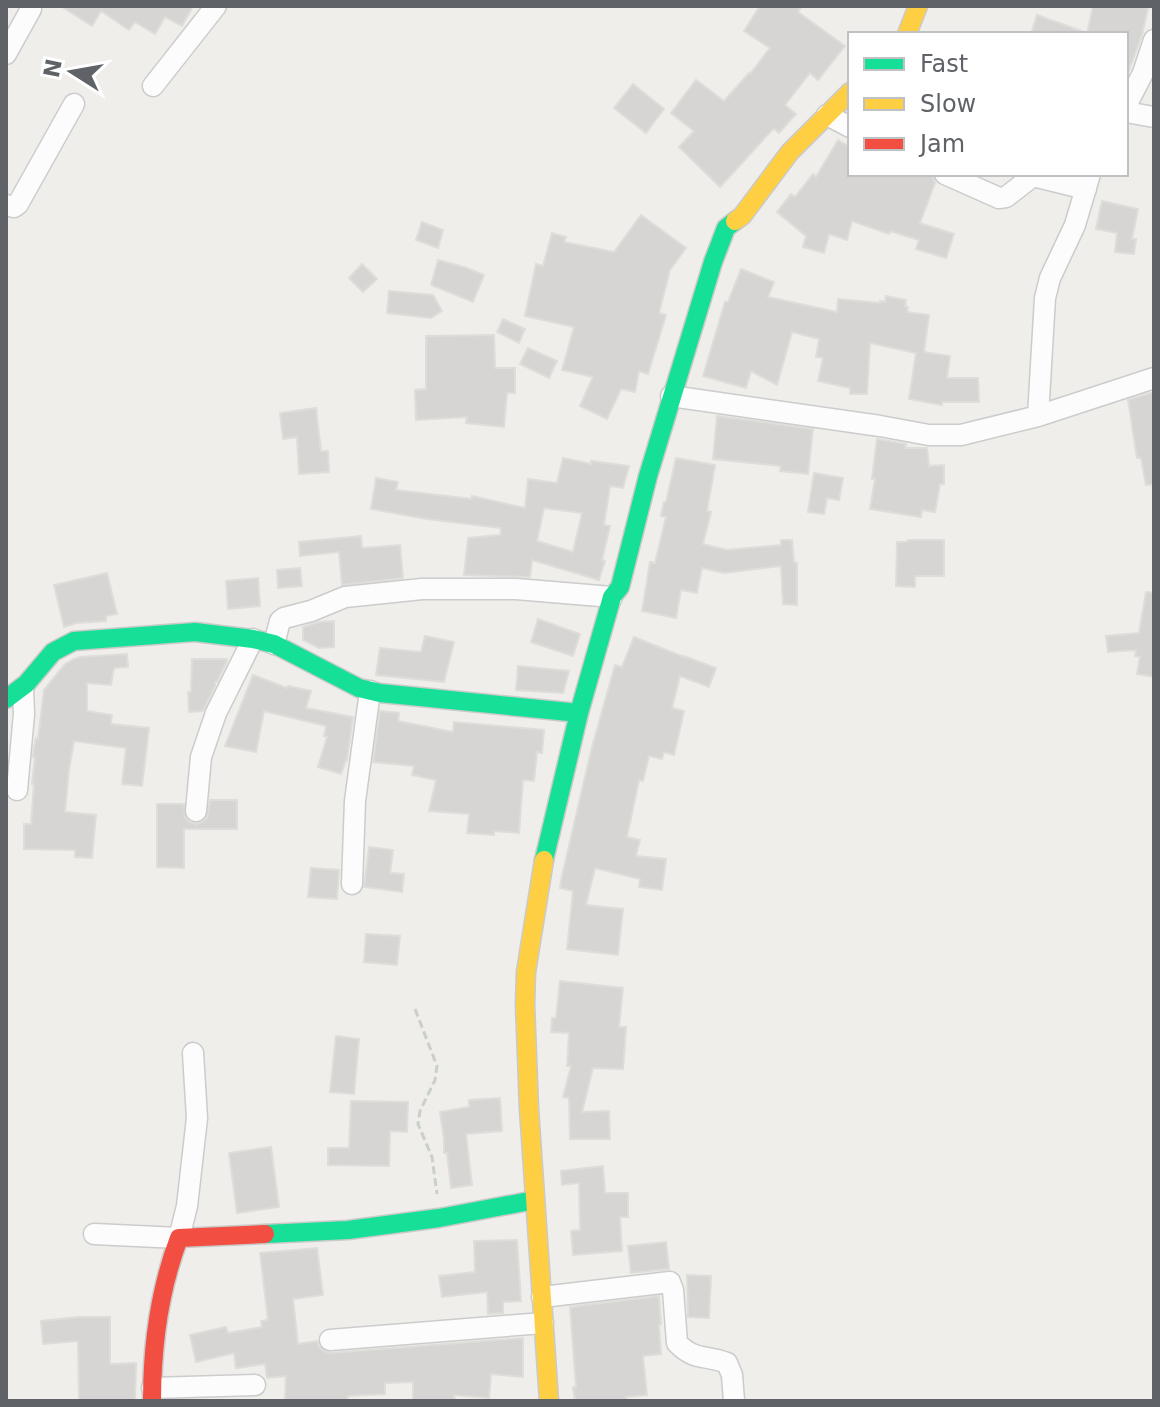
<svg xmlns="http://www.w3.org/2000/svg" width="1160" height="1407" font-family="'DejaVu Sans',sans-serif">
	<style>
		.building { fill: #d6d5d3; stroke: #deddd9; stroke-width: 2; fill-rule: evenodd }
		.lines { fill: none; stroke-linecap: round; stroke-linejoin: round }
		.street-casing { stroke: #cbcccc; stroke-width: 23 }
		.fast-casing { stroke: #cacacb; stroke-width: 21 }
		.slow-casing { stroke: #cacacb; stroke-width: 21 }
		.jam-casing { stroke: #cacacb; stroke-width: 21 }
		.path { stroke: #cacfcc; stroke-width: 3; stroke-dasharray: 8 4; stroke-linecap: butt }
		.street { stroke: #fdfcfc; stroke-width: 20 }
		.fast { stroke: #16e098; stroke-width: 18 }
		.slow { stroke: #ffcf43; stroke-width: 18 }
		.jam { stroke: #f24e42; stroke-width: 18 }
	</style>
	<rect width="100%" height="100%" fill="#efeeea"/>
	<path class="building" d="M61,6h132l-11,20 -17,-9 -10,17 -20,-12 -6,8 -28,-19 -9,15z
		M760,6h42l-4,6 47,34 -27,34 -8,-7 -25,32 11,9 -17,19 -5,-5 -54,59 -41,-40 15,-16 -23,-18 25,-33 28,21 25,-28 1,1 20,-26 -26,-17z
		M1093,6h43l12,2 -6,27 -16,43v-44h-39z
		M1037,15l47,17v2h-53z
		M633,84l31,25 -18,24 -32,-25z
		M838,140l12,7v27h82l3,9 -15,40 34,11 -8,24 -30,-9 3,-9 -29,-9 -1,3 -37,-13 -5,19 -18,-6 -5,19 -21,-6 3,-11 -29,-24 14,-18 4,3 18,-23 3,3z
		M1102,201l36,8 -6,30h4l-2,15 -19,-2 2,-19 -21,-4z
		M641,215l45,33 -16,22 -11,43 7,2 -18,59 -9,-3 -4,21 -14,-3 -14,30 -27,-13 13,-29 -31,-7 12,-43 -49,-11 11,-52 7,2 9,-33 14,4 -2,5 50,10z
		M422,222l21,8 -5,18 -22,-8z
		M438,260l29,8 17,7 -11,27 -42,-17z
		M362,264l15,15 -14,13 -14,-14z
		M741,269l33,13 -6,15 69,15 1,-13 42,4v-2l5,1 1,-6 20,4 -1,6 3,1 -1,5 22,3 -5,37 26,4 -3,22h31l1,24h-37v3l-33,-6 7,-46 -46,-10 -3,51h-17v-6l-32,-7 5,-23 -7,-1 3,-18 -27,-7 -15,53 -26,-14 -5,17 -43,-12 22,-74h3z
		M389,291l44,4 9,16 -11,7 -44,-5z
		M503,319l22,10 -6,14 -22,-11z
		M494,335l1,33h20v25h-8l-3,34 -38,-4 1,-6 -51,3 -1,-30 11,-1v-53z
		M528,348l29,13 -8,17 -29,-14z
		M1154,392v92l-8,1 -5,-27h-4l-9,-58z
		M316,408l5,43h7l1,21 -30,2 -2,-37 -14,2 -3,-26z
		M717,416l96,13 -5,45 -28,-3 1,-5 -68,-7z
		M877,439l29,5 -1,4h22l2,18 15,-1v19h-4l-5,28 -13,-2 -1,7 -51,-8 5,-30h-3z
		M563,458l28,6v-3l38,5 -6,22 -13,-2 -6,39 6,1 -8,34 3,1 -6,19 -67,-20 -2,17 -66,-2 4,-37 32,-3 1,-7 -74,-9 -56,-10 5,-31 22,4 -2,8 76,9v-3l53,12 3,-29 29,4zM544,508l38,5 -9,39 -36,-11z
		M676,458l39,7 -8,46 4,1 -8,32 24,6 54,-5v-5h11l2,22 3,1v42l-14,-1 -2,-38 -57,7 -22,-5 -5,25 -16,-3 -5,28 -34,-7 8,-49 5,1 11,-46 -5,-1 3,-14h2z
		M814,473l29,5 -4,22 -12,-2 -3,16 -16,-2z
		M361,536l1,12 38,-3 3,33 -61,7 -3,-33 -39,4 -1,-14z
		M908,540h36v36h-29v11l-19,-1 1,-44h10z
		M300,568l2,18 -24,2 -1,-18z
		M107,573l10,41 -11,2v5l-30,2 -12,4 -10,-42z
		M258,578l2,28 -32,3 -2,-28z
		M1146,592l8,1v84l-17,-3 3,-17 -5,-1 1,-6 -28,2 -2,-16 33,-3z
		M538,619l42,15 -7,22 -42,-14z
		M334,621v26l-15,1 -16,-8v-13l16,-5z
		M425,636l29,6 -10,40 -68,-7 4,-27 41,4z
		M634,637l50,20v-1l32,12 -7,19 -29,-11 -8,32 12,3 -10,44 -10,-3 -2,7 -13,-3 -6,25 -4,-1 -12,57 13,3 -4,16 30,3 -4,31 -23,-3 1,-8 -45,-11 -9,37 37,4 -5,46 -51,-6 6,-58 -13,-3 2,-12 29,-125 24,-86 7,2z
		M127,654l1,13 -14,1 -3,17 -24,-2v28l25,4 -1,9 38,4 -7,58 -20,-2 4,-36 -52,-7 -5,29 -4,42 31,3 -4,43 -17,-1v-7l-51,-1v-25h7l3,-40h-2l3,-26 -2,-1 1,-10 2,-9 2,1 6,-49 21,-26 9,-5 6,-2z
		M192,659h35v2l-10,21h-2v4l-12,25 -14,1 -1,-20h3z
		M518,666l51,5 -6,22 -47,-3z
		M253,675l34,13 1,-2 23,5 -5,17 47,9 -6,43h-1l-5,14 -23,-7 9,-30 -3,-1 2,-10 -62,-15 -8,41 -31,-6z
		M380,711l19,2 -1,8 55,11 1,-10 90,8 -2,23 -5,-1 -3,29 -11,-1 -4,53 -25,-2v4l-27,-2 2,-19 -40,-3 7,-31 -24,-5 2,-9 -41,-4z
		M210,800h27v29h-53v39l-27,-1v-63h27l1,13 4,5 7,2 6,-2 5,-4z
		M369,847l24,3 -3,23 14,1 -2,18 -38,-5z
		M311,868l28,2 -2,29 -29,-2z
		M366,934l34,2 -3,29 -33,-3z
		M560,981l63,7 -4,39h7l-3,42 -30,-1 -11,44 27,-1 1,28h-40l-1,-41 -6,-1 8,-31h-4l2,-33 -18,-1 1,-14h4z
		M336,1036l23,3 -5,55 -24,-2z
		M500,1098l2,33 -36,3 6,51 -21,3 -4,-35h-3v-14l-4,-27 29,-5v-7z
		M351,1101l57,1 -1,30 -17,-1 -1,35 -61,-1v-17h21z
		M271,1147l8,60 -42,6 -8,-60z
		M603,1166l2,27h23v24h-8l2,34 -49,4 -2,-24 9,-1 -1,-47 -17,2 -1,-14z
		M517,1240l4,61 -18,1v11l-15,1 -1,-22 -45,5 -3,-21 36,-4 -1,-31z
		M666,1242l3,27 -38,4 -3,-27z
		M317,1248l6,47 -30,4 5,45 19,-3 2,6 5,4 7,2 192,-15v39l-32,-3 -2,24 -35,-3 1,6h-42v-19l-28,1v11l-37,2 -1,5h-62l1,-25 -19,2 -2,-14 -29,4 -2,-15 -38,9 -6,-27 36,-8 2,6 34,-6 -1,-6 7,-1 -8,-67z
		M687,1275l24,1 -2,42 -21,-1z
		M659,1296l2,28 -2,1 2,29 -18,2 4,39 -21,2v4h-51l-2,-14h3l-6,-80z
		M79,1317h31v47l26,-1 -1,38h-56l-1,-60 -35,3 -2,-23z"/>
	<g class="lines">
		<g class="street-casing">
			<path id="street" d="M6,54l25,-45
				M153,86l63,-80
				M1126,106l17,-33 11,-33
				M1126,112l28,5
				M827,115l23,12
				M945,174l54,24 7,-1 27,-21 53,13
				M6,205l8,2 4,-3 56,-100
				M671,396l209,30 49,9h32l77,-19 116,-38
				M1038,416l7,-118 5,-20 25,-53 15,-51
				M274,644l6,-23 4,-3 27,-7 34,-14 77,-8h94l96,8
				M17,790l7,-76 -1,-25
				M196,811l5,-54 15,-44 37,-74
				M352,884l3,-83 15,-110
				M94,1234l85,4 8,-32 10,-88 -4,-65
				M542,1297l128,-15 3,8 4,53c19,19 28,11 50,20l5,12 2,26
				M330,1340l213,-17
				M152,1388l103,-3"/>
		</g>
		<g class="fast-casing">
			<path id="fast" d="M6,699l20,-15 27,-32 21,-11 121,-9 58,7 21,5 85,44 21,5 199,20
				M544,860l35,-147 33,-116 8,-10 28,-111 65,-214 13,-34 9,-7
				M265,1234l83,-4 91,-12 96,-18"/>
		</g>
		<g class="slow-casing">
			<path id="slow" d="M907,34l11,-28
				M735,221l7,-5 48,-64 60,-60
				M544,860l-18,112 -1,32 4,105 20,292"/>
		</g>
		<g class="jam-casing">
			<path id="jam" d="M152,1401c0,-57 7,-110 27,-163l86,-4"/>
		</g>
		<path class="path" d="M415,1009l22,57 -2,14 -15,31 -2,13 14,33 5,37"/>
		<use href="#street" class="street"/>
		<use href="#fast" class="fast"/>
		<use href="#slow" class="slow"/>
		<use href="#jam" class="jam"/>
	</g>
	<rect width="1160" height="1407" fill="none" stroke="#5f6368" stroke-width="16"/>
	<rect x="848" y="32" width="280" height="144" fill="#ffffff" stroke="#bfc1c3" stroke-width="2"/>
	<rect x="864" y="58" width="40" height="12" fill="#16e098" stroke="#bfc1c3" stroke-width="2"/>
	<text x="920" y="72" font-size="24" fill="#5f6368">Fast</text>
	<rect x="864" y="98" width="40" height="12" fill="#ffcf43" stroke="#bfc1c3" stroke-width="2"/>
	<text x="920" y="112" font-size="24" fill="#5f6368">Slow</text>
	<rect x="864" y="138" width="40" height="12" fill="#f24e42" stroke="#bfc1c3" stroke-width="2"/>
	<text x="920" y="152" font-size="24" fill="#5f6368">Jam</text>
	<g transform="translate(72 72) rotate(281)" stroke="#ffffff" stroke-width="6" paint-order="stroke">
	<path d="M0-6L14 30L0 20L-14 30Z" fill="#5f6368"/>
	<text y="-12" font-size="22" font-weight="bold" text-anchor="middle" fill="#5f6368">N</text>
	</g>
</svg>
